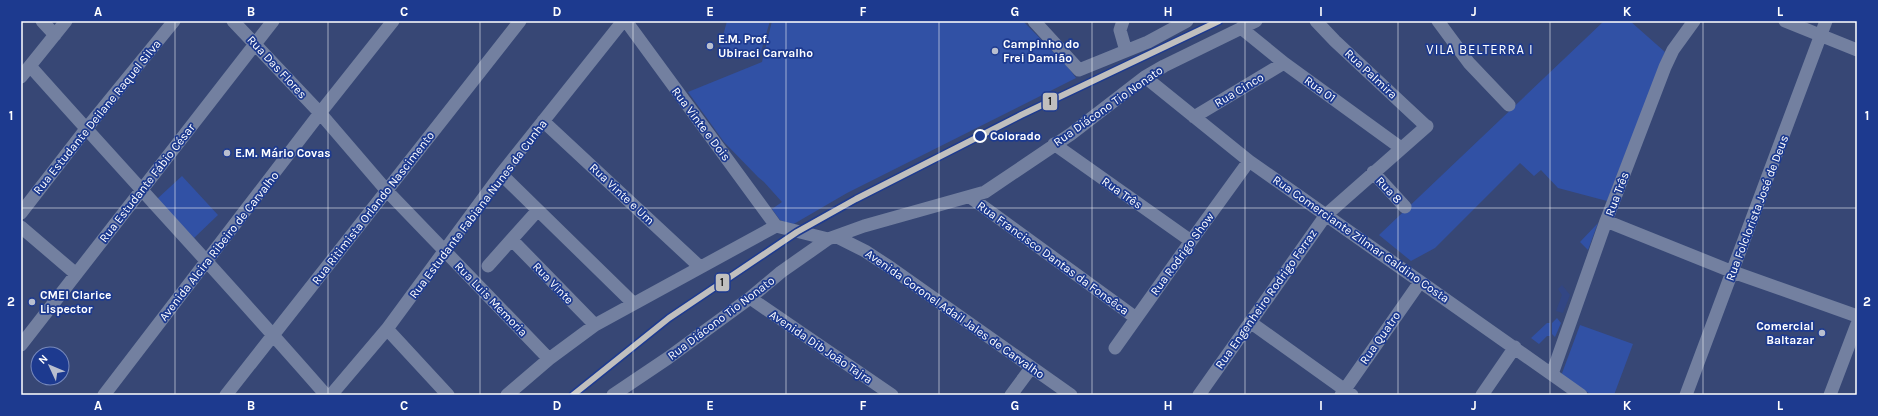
<svg xmlns="http://www.w3.org/2000/svg" width="1878" height="416" font-family="Karla,sans-serif">
	<style>
		.green { fill: #3151a5 }
		.water { fill: #324684 }
		.lines { fill: none; stroke-linecap: round; stroke-linejoin: round }
		.minor { stroke: #7380a0; stroke-width: 13 }
		.rail-1-casing { stroke: #1d3a8f; stroke-width: 9 }
		.rail-1 { stroke: #c0bfbe; stroke-width: 6 }
		.grid { fill: none; stroke: #fff; stroke-width: 1; stroke-opacity: 0.55 }
		.poi-dot { fill: #b9bfcf; stroke: #1d3a8f; stroke-width: 1.5 }
		.stop-dot { fill: #1d3a8f; stroke: #fff; stroke-width: 2 }
		.labels { text-anchor: middle; stroke-width: 3.5; stroke-linejoin: round; paint-order: stroke }
		.poi-label { font-size: 12px; font-weight: bold; fill: #fff; stroke: #1d3a8f; text-anchor: start }
		.street-label { font-size: 12px; fill: #fff; stroke: #1d3a8f }
		.stop-label { font-size: 12px; font-weight: bold; fill: #fff; stroke: #1d3a8f; text-anchor: start }
		.neighbourhood-label { font-size: 13px; letter-spacing: 1px; fill: #fff; stroke: #1d3a8f }
		.line-badge { stroke: #1d3a8f; stroke-width: 1.5 }
		.pale-badge-label { font-size: 11px; text-anchor: middle; font-weight: bold; fill: #111 }
		.neatline { fill: none; stroke: #fff; stroke-width: 1.5 }
		.grid-label { font-size: 13px; text-anchor: middle; font-weight: bold; fill: #fff }
	</style>
	<rect width="100%" height="100%" fill="#374775"/>
	<path class="green" d="M727,21h43l-11,37 -39,-11z
		M772,21h251l45,46 8,11 -229,115 -55,32 -12,-5 -8,-11 10,-7 -18,-20 -6,-5 -34,-35 -36,-50 74,-30z
		M1604,21h26l35,31 -58,149 -49,-13 -17,-18 -7,6 -14,-13 -85,85 -24,13 -32,-26z
		M182,176l36,39 -24,23 -37,-39z
		M1598,223l-10,27 -8,-8z
		M1557,318l4,5 -6,14 -3,-3v-11z
		M1547,323h3v13h-3l-8,8 -8,-6z
		M1580,325l53,19 -19,51h-22l-31,-19z"/>
	<path class="water" d="M1562,285l8,10 -7,18 -7,-2 6,-16 -4,-6z"/>
	<g class="lines">
		<path class="minor" d="M42,21l13,14
			M233,21l87,92 67,78 162,168
			M626,21l150,205
			M1034,21l45,49 69,-28 39,-21
			M1123,21l-3,9 6,21
			M1316,21l19,20 91,85
			M1438,21l31,42 40,42
			M1785,21l72,29
			M1241,28l43,35 117,85
			M30,66c98,110 199,218 296,329
			M21,77l45,-56
			M1145,77l104,84 332,234
			M1194,117l90,-54
			M543,121l157,146
			M1054,144l137,97
			M1373,172l32,35
			M501,174l132,129
			M970,197l166,121
			M21,213l65,-84 88,-108
			M1606,221l127,51 124,44
			M776,226l52,13
			M21,227l55,47
			M837,237l28,14 26,17 180,127
			M512,240l83,85
			M488,266l50,-56
			M750,298l142,97
			M1250,322l102,73
			M387,329l61,66
			M21,345l252,-324
			M1115,348l76,-107 58,-80
			M1552,374l54,-153 59,-154 8,-17 21,-29
			M104,395l216,-282 73,-92
			M226,395l294,-374
			M331,395l56,-66 114,-155 122,-153
			M507,395l42,-36 46,-34 181,-99
			M613,395l55,-37 82,-60 31,-26 47,-33 36,-13 121,-34 86,-58 74,-57 19,-11 92,-45
			M1011,395l20,-27
			M1199,395l127,-180 101,-89
			M1341,395l79,-113
			M1482,395l33,-48
			M1686,395l140,-374
			M1830,395l27,-71"/>
		<g class="rail-1-casing">
			<path id="rail-1" d="M573,395l96,-77 128,-86 59,-33 165,-84 198,-94"/>
		</g>
		<use href="#rail-1" class="rail-1"/>
	</g>
	<path class="grid" d="M175,21v374M328,21v374M480,21v374M633,21v374M786,21v374M939,21v374M1092,21v374M1245,21v374M1398,21v374M1550,21v374M1703,21v374M21,208h1836"/>
	<g class="poi-dot">
		<circle cx="710" cy="46" r="4"/>
		<circle cx="995" cy="51" r="4"/>
		<circle cx="227" cy="153" r="4"/>
		<circle cx="32" cy="302" r="4"/>
		<circle cx="1822" cy="333" r="4"/>
	</g>
	<circle class="stop-dot" cx="980" cy="136" r="6"/>
	<g class="labels">
		<g class="poi-label">
			<text x="718" y="43">E.M. Prof.<tspan x="718" dy="14">Ubiraci Carvalho</tspan></text>
			<text x="1003" y="48">Campinho do<tspan x="1003" dy="14">Frei Damião</tspan></text>
			<text x="235" y="157">E.M. Mário Covas</text>
			<text x="40" y="299">CMEI Clarice<tspan x="40" dy="14">Lispector</tspan></text>
			<text x="1814" y="330" text-anchor="end">Comercial<tspan x="1814" dy="14">Baltazar</tspan></text>
		</g>
		<g class="street-label">
			<text transform="translate(277 67) rotate(47)" y="4">Rua Das Flores</text>
			<text transform="translate(1371 74) rotate(43)" y="4">Rua Palmira</text>
			<text transform="translate(1320 89) rotate(36)" y="4">Rua 01</text>
			<text transform="translate(1239 90) rotate(-31)" y="4">Rua Cinco</text>
			<text transform="translate(1108 106) rotate(-35)" y="4">Rua Diácono Tio Nonato</text>
			<text transform="translate(97 117) rotate(-51)" y="4">Rua Estudante Deilane Raquel Silva</text>
			<text transform="translate(701 124) rotate(53)" y="4">Rua Vinte e Dois</text>
			<text transform="translate(147 183) rotate(-52)" y="4">Rua Estudante Fábio César</text>
			<text transform="translate(1389 190) rotate(47)" y="4">Rua 8</text>
			<text transform="translate(1122 193) rotate(35)" y="4">Rua Três</text>
			<text transform="translate(622 194) rotate(43)" y="4">Rua Vinte e Um</text>
			<text transform="translate(1617 194) rotate(-69)" y="4">Rua Três</text>
			<text transform="translate(373 208) rotate(-52)" y="4">Rua Ritimista Orlando Nascimento</text>
			<text transform="translate(1757 208) rotate(-69)" y="4">Rua Folclorista José de Deus</text>
			<text transform="translate(478 209) rotate(-53)" y="4">Rua Estudante Fabiana Nunes da Cunha</text>
			<text transform="translate(1361 239) rotate(35)" y="4">Rua Comerciante Zilmar Galdino Costa</text>
			<text transform="translate(219 246) rotate(-52)" y="4">Avenida Alcira Ribeiro de Carvalho</text>
			<text transform="translate(1182 254) rotate(-54)" y="4">Rua Rodrigo Show</text>
			<text transform="translate(1053 258) rotate(36)" y="4">Rua Francisco Dantas da Fonsêca</text>
			<text transform="translate(553 283) rotate(46)" y="4">Rua Vinte</text>
			<text transform="translate(491 299) rotate(46)" y="4">Rua Luis Memoria</text>
			<text transform="translate(1266 299) rotate(-55)" y="4">Rua Engenheiro Rodrigo Ferraz</text>
			<text transform="translate(955 314) rotate(35)" y="4">Avenida Coronel Adail Jales de Carvalho</text>
			<text transform="translate(721 318) rotate(-37)" y="4">Rua Diácono Tio Nonato</text>
			<text transform="translate(1380 338) rotate(-55)" y="4">Rua Quatro</text>
			<text transform="translate(821 347) rotate(34)" y="4">Avenida Dib João Tajra</text>
		</g>
		<g class="stop-label">
			<text x="990" y="140">Colorado</text>
		</g>
		<g class="neighbourhood-label">
			<text x="1480" y="54">VILA BELTERRA I</text>
		</g>
	</g>
	<g class="line-badge">
		<rect x="1042" y="92" width="16" height="19" rx="4" fill="#c0bfbe"/>
		<rect x="715" y="273" width="15" height="19" rx="4" fill="#c0bfbe"/>
	</g>
	<g class="pale-badge-label">
		<text x="1050" y="105">1</text>
		<text x="722" y="286">1</text>
	</g>
	<rect width="1878" height="416" fill="none" stroke="#1d3a8f" stroke-width="44"/>
	<g transform="translate(50 366) rotate(314)"><circle r="19" fill="#1d3a8f" stroke="#7789bc"/>
	<path d="M0-3L7 15L0 10L-7 15Z" fill="#b9bfcf"/>
	<text y="-6" font-size="11" font-weight="bold" text-anchor="middle" fill="#ffffff">N</text>
	</g>
	<rect x="22" y="22" width="1834" height="372" class="neatline"/>
	<g class="grid-label">
		<text x="98" y="16">A</text>
		<text x="251" y="16">B</text>
		<text x="404" y="16">C</text>
		<text x="557" y="16">D</text>
		<text x="710" y="16">E</text>
		<text x="863" y="16">F</text>
		<text x="1015" y="16">G</text>
		<text x="1168" y="16">H</text>
		<text x="1321" y="16">I</text>
		<text x="1474" y="16">J</text>
		<text x="1627" y="16">K</text>
		<text x="1780" y="16">L</text>
		<text x="11" y="120">1</text>
		<text x="1867" y="120">1</text>
		<text x="11" y="306">2</text>
		<text x="1867" y="306">2</text>
		<text x="98" y="410">A</text>
		<text x="251" y="410">B</text>
		<text x="404" y="410">C</text>
		<text x="557" y="410">D</text>
		<text x="710" y="410">E</text>
		<text x="863" y="410">F</text>
		<text x="1015" y="410">G</text>
		<text x="1168" y="410">H</text>
		<text x="1321" y="410">I</text>
		<text x="1474" y="410">J</text>
		<text x="1627" y="410">K</text>
		<text x="1780" y="410">L</text>
	</g>
</svg>
